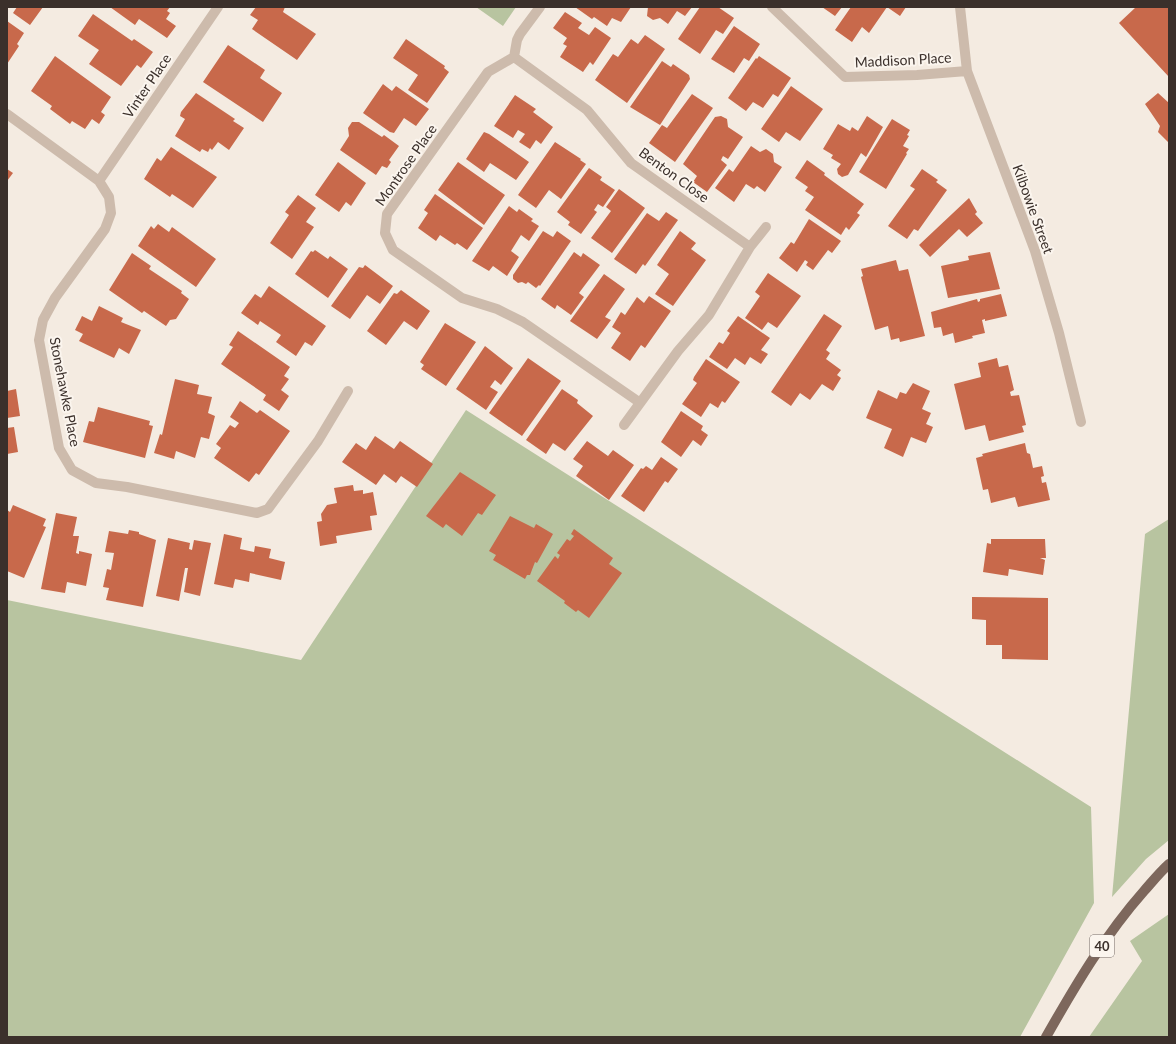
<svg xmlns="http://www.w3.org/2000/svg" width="1176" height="1044" font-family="Lato,sans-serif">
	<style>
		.green { fill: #b8c4a0 }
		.building { fill: #c8694b }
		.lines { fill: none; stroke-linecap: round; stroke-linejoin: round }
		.minor { stroke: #cdbbac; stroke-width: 10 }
		.primary { stroke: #7d675c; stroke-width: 10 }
		.labels { text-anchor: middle; stroke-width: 4; stroke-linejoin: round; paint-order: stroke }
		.shield { fill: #fbf5ee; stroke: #756b66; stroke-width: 1 }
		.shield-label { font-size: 13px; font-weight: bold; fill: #3b302b }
		.street-label { font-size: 14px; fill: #3b302b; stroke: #fbf5ee }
	</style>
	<rect width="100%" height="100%" fill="#f4ebe1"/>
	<path class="green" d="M476,7h40l-13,19z
		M466,410l625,397 3,96 -74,134h-1013v-437l294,60z
		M1169,519v321l-23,19 -34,38 33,-363z
		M1169,914v123h-80l53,-76 -12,-20z"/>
	<path class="building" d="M17,7h26l-13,18 -17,-12z
		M110,7h60l-3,4 3,2 -4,6 10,7 -9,12 -28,-19 -4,6z
		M256,7h29l-2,5 33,22 -19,26 -45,-31 6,-9 -8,-5z
		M575,7h56l-10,15 -9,-4 -5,8 -13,-9 -2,2z
		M648,7h44l-7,9 -8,-5 -9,13 -8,-6 -7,2 -6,-4z
		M700,7h18l16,11 -11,16 -7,-4 -16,24 -22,-15z
		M822,7h20l-7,9z
		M851,7h55l-6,9 -13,-9 -18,26 -7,-6 -10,15 -17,-12z
		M1136,7h33v70l-50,-54z
		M565,12l17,11 -4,5 11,7 6,-8 16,11 -18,27 -3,-3 -7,10 -23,-15 7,-11 -4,-2 4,-6 -14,-10z
		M93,14l39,27 2,-2 19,13 -12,16 -4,-3 -16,21 -32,-22 10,-14 -21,-14z
		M7,21l17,12 -7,11 2,2 -12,18z
		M734,26l26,18 -11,17 -5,-3 -10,15 -23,-14z
		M645,35l20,14 -38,54 -32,-23 18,-26 5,3 13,-18 7,5z
		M406,39l39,27 -1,2 5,4 -22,31 -19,-13 10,-15 -25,-17z
		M228,45l37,25 -5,8 22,15 -19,29 -60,-40z
		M55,56l56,41 -10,15 4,3 -6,9 -7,-5 -7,10 -13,-8 -2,3 -20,-15 2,-3 -21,-15z
		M759,56l32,22 -13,19 -5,-3 -10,14 -10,-6 -7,9 -18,-13 28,-40 1,1z
		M662,61l9,6 2,-3 16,11 1,4 -30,46 -30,-18z
		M383,84l9,7 4,-5 33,23 -13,17 -12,-8 -10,15 -4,-1 -27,-19z
		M791,86l32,23 -23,32 -14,-9 -7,10 -18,-13z
		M196,93l39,26 -2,2 11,7 -15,22 -11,-8 -6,8 -2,-2 -2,4 -6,-3 -2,3 -25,-16 10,-17 -5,-3 1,-4z
		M1158,93l11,10v40l-11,-11 2,-6 -15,-22z
		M692,94l21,14 -38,54 -26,-19 13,-18 5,3z
		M515,95l21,14 -3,3 20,15 -12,17 -5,-4 -6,9 -11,-7 6,-8 -7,-4 -5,8 -19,-12z
		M721,116l6,3 1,8 15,10 -15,22 -5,-3 -2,4 6,5 -20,27 -14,-10 4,-6 -14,-12 32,-47z
		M867,116l16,11 -17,30 -5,-4 -13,22 -6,2 -4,-3 -1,-5 4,-5 -10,-6 2,-3 -10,-6 15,-25 12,7 2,-4 6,4z
		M892,119l18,11 -3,5 2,1 -6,10 6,3 -3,4 1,1 -21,35 -27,-17z
		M352,122h7l23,15 2,-2 15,11 -10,14 2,2 -4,6 -5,-2 -6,9 -36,-25 9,-14 -1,-8z
		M484,132l5,2 40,28 -13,18 -26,-17 -6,9 -18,-13z
		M555,142l26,17 -1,1 6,4 -25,35 -12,-9 -13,18 -18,-13z
		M751,146l9,6 6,-3 7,5 1,8 8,5 -17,25 -8,-6 -3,3 -8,-5 -12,18 -19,-14 14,-19 4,3z
		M171,147l46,30 -24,31 -21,-14 -2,3 -26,-18 13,-21 4,3z
		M807,160l18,13 -1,2 40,29 -7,9 3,2 -11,15 -3,-3 -5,8 -36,-25 9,-13 -9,-6 3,-4 -13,-9z
		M338,162l28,21 -15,23 -5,-4 -7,10 -24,-17z
		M458,162l47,33 -21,30 -46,-35z
		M589,168l13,9 -2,3 15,10 -12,17 -5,-3 -4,6 3,2 -16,22 -13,-9 2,-3 -13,-10z
		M7,169l6,4 -6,8z
		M922,169l16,11 -2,2 11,8 -29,41 -4,-2 -7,10 -19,-13 27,-37 -5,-3z
		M619,189l26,19 -33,45 -21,-15 20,-27 -5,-4z
		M435,194l48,34 -16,22 -10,-7 -2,2 -15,-10 -4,6 -18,-13 10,-15 -4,-3z
		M298,195l18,13 -10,14 8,5 -22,32 -22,-16 19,-28 -4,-3z
		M969,198l8,14 -2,2 8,9 -16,14 -8,-8 -29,28 -11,-12z
		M509,206l8,6 2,-3 14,10 -2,2 8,5 -10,15 -8,-6 -10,16 8,6 -12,19 -14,-10 -4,5 -17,-10z
		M666,212l12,8 -33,46 -2,-2 -7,10 -22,-15 33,-46 12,8z
		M809,219l32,22 -9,12 -4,-3 -15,20 -7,-5 2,-3 -3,-2 -8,12 -18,-14 12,-16 3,2z
		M158,224l11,8 3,-5 44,32 -20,28 -58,-41 13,-20 3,3z
		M543,231l10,6 4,-6 14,10 -31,45 -1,-1 -3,3 -8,-6 -2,2 -4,-2 -4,1 -5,-4v-4z
		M680,231l16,12 -5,6 15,11 -33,46 -18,-12 14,-20 -12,-9z
		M315,250l13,9 2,-3 18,13 -20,29 -33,-24 16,-23 2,1z
		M574,252l7,5 2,-4 17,12 -21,28 5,4 -13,18 -14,-10 -2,4 -14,-10z
		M990,252l10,37 -52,9 -7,-32 28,-6 -1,-4z
		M132,253l19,13 -2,3 33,22 -1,2 8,6 -13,20 -6,1 -4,6 -22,-15 -2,2 -33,-23z
		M896,260l3,11 9,-2 17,67 -25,6 -1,-4 -8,2 -3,-14 -13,4 -14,-53 2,-1 -2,-7z
		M365,265l28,21 -13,18 -13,-9 -17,24 -19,-13 28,-39 4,1z
		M768,273l33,23 -24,32 -9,-6 -6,8 -17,-12 15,-22 -5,-4z
		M604,274l21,15 -20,28 6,3 -14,19 -27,-18z
		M269,286l57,40 -14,20 -7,-4 -9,14 -20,-14 5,-7 -21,-14 -2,4 -17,-12 14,-19 6,4z
		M401,290l29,21 -13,19 -13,-9 -18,24 -19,-14 27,-38 3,1z
		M1001,294l6,22 -22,5v-2l-3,1 3,13 -13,3 1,2 -18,5 -2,-10 -10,3 -2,-9 -7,1 -3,-16 46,-13 1,3 2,-1v-2z
		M649,296l22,15 -26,37 -4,-3 -11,16 -19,-13 10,-15 -9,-6 9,-15 4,3 12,-18 7,6z
		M99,306l24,12 -2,4 20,8 -12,24 -10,-6 -5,10 -35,-17 4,-7 -8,-4 7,-14 10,5z
		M824,314l18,12 -16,24 4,3 -4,6 15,11 -4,5 4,3 -8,13 -11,-7 -12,16 -10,-7 -9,13 -20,-14z
		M738,316l32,22 -9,12 7,4 -7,10 -11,-7 -5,8 -10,-7 -8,11 -18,-12 10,-15 4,2 7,-11 -3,-2z
		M445,323l31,19 -30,44 -25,-17 3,-4 -4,-3z
		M238,331l52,36 -6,9 5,3 -8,11 8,6 -10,15 -16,-11 3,-5 -45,-31 12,-17 -4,-2z
		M485,346l28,22 -12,17 -6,-5 -5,7 8,5 -12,18 -30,-21z
		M528,358l33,23 -39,55 -33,-23z
		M997,358l2,9 9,-2 6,25 -4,2 1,4 8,-1 7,30 -4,1 2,6 -35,9 -4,-16 -20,5 -11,-46 27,-7 -3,-14z
		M706,359l34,23 -15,21 -3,-2 -4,7 -8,-5 -9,14 -19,-13 15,-21 -4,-3 1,-3z
		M175,379l24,6 -2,9 15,3 -4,16 7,3 -6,23 -8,-2 -6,21 -19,-7 -2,8 -20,-6 6,-19 2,1z
		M913,383l17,8 -8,18 9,4 -5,11 7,3 -7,16 -15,-6 -8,20 -19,-9 8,-19 -26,-11 12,-28 19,9 3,-7 6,2z
		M16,389l4,27 -13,2v-27z
		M562,389l16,11 -1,3 16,13 -28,35 -12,-8 -7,11 -20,-14z
		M240,401l17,12 3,-3 30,21 -31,44 -3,-2 -7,9 -35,-24 7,-10 -5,-4 14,-19 5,3 4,-5 -9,-6z
		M98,407l52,14 -1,4 4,1 -8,32 -62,-16 6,-21 5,1z
		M681,411l22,15 -2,4 7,5 -7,11 -8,-6 -12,17 -20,-15z
		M14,427l4,25 -11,2v-26z
		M375,436l19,13 6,-8 33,23 -16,23 -16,-11 -5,7 -12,-9 -8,11 -34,-23 14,-19 10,7z
		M587,441l21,15 5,-6 21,15 -25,35 -33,-24 7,-10 -10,-7z
		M1025,443l2,10 3,1 3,14 9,-2 2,10 -3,1 1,6 4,-1 4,18 -32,7 -3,-10 -24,6 -3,-14 -5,1 -7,-32 7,-2 -1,-2z
		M661,457l17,12 -10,14 -3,-2 -21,31 -23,-16 20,-28 2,1 3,-3 6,4z
		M460,472l36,23 -14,20 -4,-2 -16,23 -16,-12 -3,4 -17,-12z
		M353,485l1,6 9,-1v4l10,-2 4,23 -7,1 2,14 -36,6 1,7 -17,3 -3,-24 5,-1 -1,-7 6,-9 10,-2 -3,-15z
		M13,505l33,14 -3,7 3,1 -22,51 -17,-7v-61l3,2z
		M56,513l21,4 -4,19h6l-3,17 3,1v-3l13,3 -6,32 -19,-4 -2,11 -24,-4z
		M510,516l24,12 2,-4 17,10 -16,29 -2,-1 -5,13h-3l-2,4 -32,-19 3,-5 -7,-4z
		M574,529l39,29 -4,6 13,9 -33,45 -11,-8 -2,2 -12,-9 1,-2 -28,-20 18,-25 3,3 2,-4 -3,-2 10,-14 3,2 4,-5 -3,-2z
		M129,530l10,2v2l17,6 -13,67 -37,-7 3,-12 -6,-1 4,-18 4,1 3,-17 -9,-1 4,-21 19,3z
		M224,534l18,4 -2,11 14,3 1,-6 16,3 -2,9 16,4 -4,18 -31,-7 -1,9 -14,-3 -2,9 -19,-4z
		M168,538l22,5 -1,6 3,1 2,-10 17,3 -11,53 -16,-4 4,-24h-3l-6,33 -23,-5z
		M991,539h54l1,19h-6l5,2 -2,15 -34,-6 -1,7 -25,-4 4,-29 4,1z
		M972,597l76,1v62l-46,-1v-14h-16v-25l-14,-1z"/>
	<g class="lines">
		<path class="minor" d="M540,7l-20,27 -3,6 -3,17 -26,15 -101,142 -2,19 8,17 69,48 35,11 26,13 116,80
			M772,7l73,70 72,-2 50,-4
			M960,7l7,64 68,180 24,82 22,89
			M514,57l73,53 44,53 119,84
			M7,114l92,67 10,16 2,16 -6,16 -50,69 -12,22 -4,20 20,108 13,22 24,13 31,4 130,26 11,-4 50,-68 30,-50
			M99,181l119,-174
			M624,425l54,-74 31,-36 41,-68 16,-20"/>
		<path class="primary" d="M1046,1037c29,-51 59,-102 98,-146 8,-9 16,-19 25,-27"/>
	</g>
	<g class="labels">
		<rect class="shield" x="1090" y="935" width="24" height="22" rx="3"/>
		<g class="shield-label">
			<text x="1102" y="951">40</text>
		</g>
		<g class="street-label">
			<text transform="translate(903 60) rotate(-3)" y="5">Maddison Place</text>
			<text transform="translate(147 86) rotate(-56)" y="5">Vinter Place</text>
			<text transform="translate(406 165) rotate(-55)" y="5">Montrose Place</text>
			<text transform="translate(674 175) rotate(36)" y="5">Benton Close</text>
			<text transform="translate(1033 209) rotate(70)" y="5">Kilbowie Street</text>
			<text transform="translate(65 392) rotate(79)" y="5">Stonehawke Place</text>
		</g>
	</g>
	<rect width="1176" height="1044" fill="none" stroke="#3b302b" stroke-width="16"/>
</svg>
